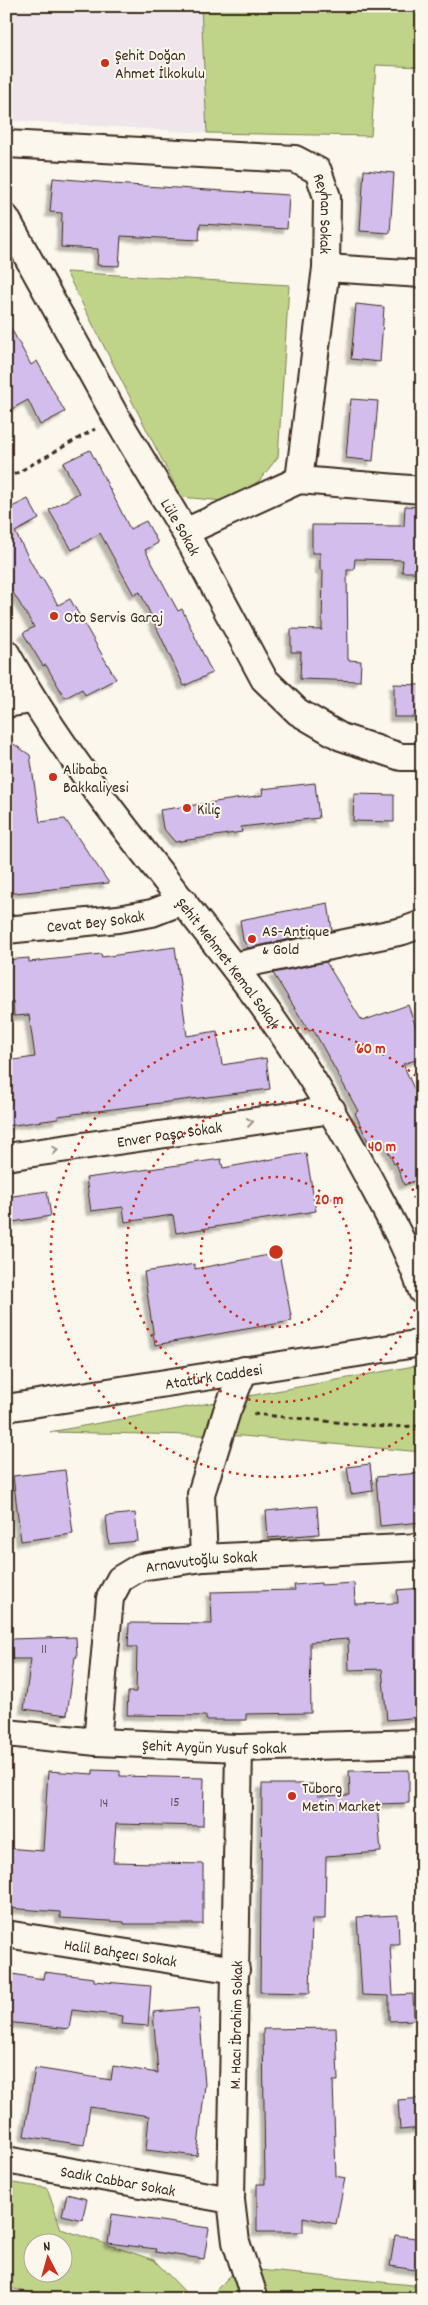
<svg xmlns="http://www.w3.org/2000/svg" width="428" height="2305" font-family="Dekko,sans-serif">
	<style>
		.built { fill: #efe6ec }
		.green { fill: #bfd489; stroke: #7d7f54; fill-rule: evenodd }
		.building { fill: #d3bded; stroke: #3b2a1e; filter: url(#shadow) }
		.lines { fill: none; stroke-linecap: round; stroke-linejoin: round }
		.minor-casing { stroke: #3b2a1e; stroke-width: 30 }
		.path { stroke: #3b2a1e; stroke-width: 3; stroke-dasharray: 5 4; stroke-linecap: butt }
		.minor { stroke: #fbf7ec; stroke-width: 26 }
		.oneway { stroke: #9b9085 }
		.ring { fill: none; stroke: #c8321e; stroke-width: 2.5; stroke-dasharray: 2.5 5 }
		.poi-dot { fill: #c8321e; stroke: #fbf7ec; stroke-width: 2 }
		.labels { text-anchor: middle; stroke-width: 4; stroke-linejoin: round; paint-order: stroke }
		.number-label { font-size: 14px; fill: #614f52 }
		.poi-label { font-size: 16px; fill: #3b2a1e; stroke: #fbf7ec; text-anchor: start }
		.street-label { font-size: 16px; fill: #3b2a1e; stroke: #fbf7ec }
		.centre { fill: #c8321e; stroke: #fbf7ec; stroke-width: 2.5 }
		.ring-label { font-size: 15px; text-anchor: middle; font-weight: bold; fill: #c8321e; stroke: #fbf7ec; stroke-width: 4; stroke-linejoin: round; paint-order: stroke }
	</style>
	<defs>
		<filter id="shadow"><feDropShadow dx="-4.5" dy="4.5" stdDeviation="1" flood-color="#0004"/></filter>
	</defs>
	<rect width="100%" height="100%" fill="#fbf7ec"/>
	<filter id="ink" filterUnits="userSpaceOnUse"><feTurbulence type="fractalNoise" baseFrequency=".02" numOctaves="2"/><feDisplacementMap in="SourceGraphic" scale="10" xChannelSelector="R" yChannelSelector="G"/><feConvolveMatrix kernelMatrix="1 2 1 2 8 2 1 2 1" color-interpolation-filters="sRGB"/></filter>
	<g filter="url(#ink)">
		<path class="built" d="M6,6h195l6,127 -201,-13z"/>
		<path class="green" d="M201,6h221v61l-46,-2 -5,71 -164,-3z
			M66,272l223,13 -11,172 -19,24 -35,20 -43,-4z
			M422,1363v89l-180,-16 -192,-4 364,-66z
			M6,2182l41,6 14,41 93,31 38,39h-138l-48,-12zM62,2242v30h-30v-30z
			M238,2268l184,18v13h-215z"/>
		<path class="building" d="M364,170l30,3 -4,60 -30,-2z
			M53,178l59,5v1l177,11 -2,34 -87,-5 -1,16 -78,-4 -2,30 -22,-1 1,-16 -37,-2 1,-34 -12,-1z
			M356,304l28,3 -4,55 -29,-3z
			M6,319l25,46 6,-4 28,51 -25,13 -12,-25 -22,12z
			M351,399l27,2 -5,60 -27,-3z
			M90,450l40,79 16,-8 12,22 -13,7 33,61 4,-2 30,64 -28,13 -44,-94 -6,3 -34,-62 -28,17 -23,-40 30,-17 -16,-30z
			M28,499l11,20 -24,13 25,47 2,-1 16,27 12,-6 46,80 -31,16 -3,-6 -17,9 -19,-33 -3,1 -20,-33 11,-6 -28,-46v-71z
			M405,506l17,1v65h-20l1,-12 -48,-1 -1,11h-7l1,90 13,1 -1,20 -60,-2 1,-27h-10v-23l31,1 1,-60h-3v-17h-8v-28l92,1z
			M394,684l28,1v32h-28z
			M6,739l24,16 10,67 25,-3 44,64 -103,11z
			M315,783l4,35 -78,9 1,5 -67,10 -12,-14 -3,-18 103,-15 -1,-6z
			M354,794l40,1v27l-41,-1z
			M328,903l4,27 -84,18 -5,-8 -3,-20z
			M175,947l12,89 30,-5 5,34 44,-7 4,31 -212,27v3l-52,7v-65l29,-4 -6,-42 -15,1 -1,-14 -7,1v-43l23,-2v4l72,-8 1,3z
			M326,962l36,59 46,-16 14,39v14l-19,6 19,43v71l-18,7 -8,-22 -2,1 -10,-22 -13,6 -16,-35 3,-2 -45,-82 -4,2 -36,-58z
			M306,1153l10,58 -140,22 -3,-18 -48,7 -2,-15 -32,4 -5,-33 135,-19 2,9z
			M47,1191l4,25 -45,7v-26z
			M279,1253l13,68 -137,24 -11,-73 51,-8v5z
			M370,1464l3,27 -22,3 -4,-27z
			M65,1470l8,64 -52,7 -8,-65z
			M419,1473l3,49 -42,4 -4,-49z
			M317,1506l2,28 -51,4 -2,-27z
			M135,1513l3,28 -29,3 -3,-28z
			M321,1583v2l33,-2 1,21 43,-1 -1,-13 25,-2v129l-35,3 -5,-51 -33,1 -1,-31 -38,3 1,71 -65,1v6h-40v-4l-79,-1 1,-23h8l1,-45h-9l1,-24 83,1 -1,-32 84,-2 -1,-5z
			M76,1637l1,20h-2l-8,58 -43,-6 7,-50h-19l-1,-20z
			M93,1770l27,1v5l84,2 -1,48 -87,-2 -3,38 90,2v60h-79v-2l-64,-4v-6l-54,-4v-60l37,3 5,-80 45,3z
			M409,1770v33l-32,1 4,48 -55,4 -1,63h-13l-2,74 -50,-1 2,-208h56v12l32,-1 -1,-24z
			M398,1915l1,29h-9l3,51 20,-1 1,26 -25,1v-25l-27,-1 -5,-78z
			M44,1972l50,6v3l57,5 -3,40 -26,-2 1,-8 -51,-6 -3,19 -63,-7v-49l37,6z
			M199,2008l6,77 -8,71 -51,-6 3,-34 -59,-9 -6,38 -60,-9 11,-68 76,12 2,-14 45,7 -5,-61z
			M336,2028l2,53h-5l3,95 9,2 -9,46 -33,-7v15h-46v-48h8l-2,-155z
			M422,2098v30l-22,2 -2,-30z
			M67,2194l20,5 -5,21 -20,-5z
			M112,2214l97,14 -5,31 -49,-7 1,-3 -48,-6z
			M395,2235l27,4v32l-32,-5z"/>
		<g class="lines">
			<g class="minor-casing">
				<g id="minor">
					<path id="s1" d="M6,144l289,15 23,12 9,26 -1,71 -27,212"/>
					<path id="s2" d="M6,218l110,199 69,115 79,147 34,33 43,25 60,20h21"/>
					<path d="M326,268l96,6"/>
					<path d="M185,532l114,-52 123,10"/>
					<path id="s3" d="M6,653c68,122 163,227 246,338 43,57 80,119 114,182 20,38 43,77 56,118"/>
					<path d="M6,704l26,-4"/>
					<path id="s4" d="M6,930l112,-11 34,-6 31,-12"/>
					<path d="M234,966l169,-35 19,-7"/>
					<path id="s5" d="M6,1157l326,-47"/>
					<path id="s6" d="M6,1408l416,-65"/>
					<path d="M204,1558l-3,-64 26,-83 17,-41"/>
					<path id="s7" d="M6,1733l91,9 142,6 183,-5"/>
					<path id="s8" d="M97,1742l13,-144 10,-19 20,-12 64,-9 218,-11"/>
					<path d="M239,1748l-8,452 5,42 19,57"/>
					<path id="s9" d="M6,1934l230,36"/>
					<path id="s10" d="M6,2160l225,40"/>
				</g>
			</g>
			<path class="path" d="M6,479l89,-50
				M253,1414l133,13 36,-1"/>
			<use href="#minor" class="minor"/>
		</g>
		<defs><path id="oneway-chevron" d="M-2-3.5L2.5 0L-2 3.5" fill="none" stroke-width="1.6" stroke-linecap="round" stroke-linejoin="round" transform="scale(1.25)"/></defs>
		<g class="oneway">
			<use href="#oneway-chevron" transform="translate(250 1122) rotate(-8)"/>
			<use href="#oneway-chevron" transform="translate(55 1150) rotate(-8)"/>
		</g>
	</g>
	<g class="ring">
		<circle cx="276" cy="1252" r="75"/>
		<path d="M422 1288A150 150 0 1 1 422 1216"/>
		<path d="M421 1424A225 225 0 1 1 421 1080"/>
	</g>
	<g class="poi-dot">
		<circle cx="105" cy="63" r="5"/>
		<circle cx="54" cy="616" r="5"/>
		<circle cx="53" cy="777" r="5"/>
		<circle cx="187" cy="808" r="5"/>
		<circle cx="252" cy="939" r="5"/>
		<circle cx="292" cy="1796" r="5"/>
	</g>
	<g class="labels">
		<g class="number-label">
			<text x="44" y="1653">11</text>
			<text x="175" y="1806">15</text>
			<text x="104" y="1807">14</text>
		</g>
		<g class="poi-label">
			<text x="115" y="60">Şehit Doğan<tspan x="115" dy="18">Ahmet İlkokulu</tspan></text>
			<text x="64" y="622">Oto Servis Garaj</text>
			<text x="63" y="774">Alibaba<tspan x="63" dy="18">Bakkaliyesi</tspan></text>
			<text x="197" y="814">Kiliç</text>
			<text x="262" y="936">AS-Antique<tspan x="262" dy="18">&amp; Gold</tspan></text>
			<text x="302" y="1793">Tuborg<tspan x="302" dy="18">Metin Market</tspan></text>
		</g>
		<g class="street-label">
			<text dy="6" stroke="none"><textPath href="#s1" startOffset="359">Reyhan Sokak</textPath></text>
			<text dy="6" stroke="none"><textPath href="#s2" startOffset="355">Lüle Sokak</textPath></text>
			<text dy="6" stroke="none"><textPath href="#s4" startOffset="90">Cevat Bey Sokak</textPath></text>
			<text dy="6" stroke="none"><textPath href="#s3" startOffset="382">Şehit Mehmet Kemal Sokak</textPath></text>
			<text dy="6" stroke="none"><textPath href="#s5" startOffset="165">Enver Paşa Sokak</textPath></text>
			<text dy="6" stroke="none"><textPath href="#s6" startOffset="210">Atatürk Caddesi</textPath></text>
			<text dy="6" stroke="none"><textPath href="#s8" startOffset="251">Arnavutoğlu Sokak</textPath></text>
			<text dy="6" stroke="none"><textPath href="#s7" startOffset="209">Şehit Aygün Yusuf Sokak</textPath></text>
			<text dy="6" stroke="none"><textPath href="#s9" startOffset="116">Halil Bahçecı Sokak</textPath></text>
			<text transform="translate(235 2025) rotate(-89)" y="6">M. Hacı İbrahim Sokak</text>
			<text dy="6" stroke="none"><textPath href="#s10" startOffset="114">Sadık Cabbar Sokak</textPath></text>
		</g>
	</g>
	<circle cx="276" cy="1252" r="8" class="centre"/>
	<g class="ring-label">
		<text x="371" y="1053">60 m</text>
		<text x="382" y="1151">40 m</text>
		<text x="329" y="1204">20 m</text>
	</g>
	<rect width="428" height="2305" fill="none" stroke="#fbf7ec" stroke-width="25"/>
	<rect x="12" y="12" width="403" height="2280" fill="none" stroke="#3b2a1e" stroke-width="2" filter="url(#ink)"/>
	<g transform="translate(48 2258) rotate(354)"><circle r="24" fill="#fbf7ec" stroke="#aea59a"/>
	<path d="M0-4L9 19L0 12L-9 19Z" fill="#c8321e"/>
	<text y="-8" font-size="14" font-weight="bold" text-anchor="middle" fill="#3b2a1e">N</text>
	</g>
</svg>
